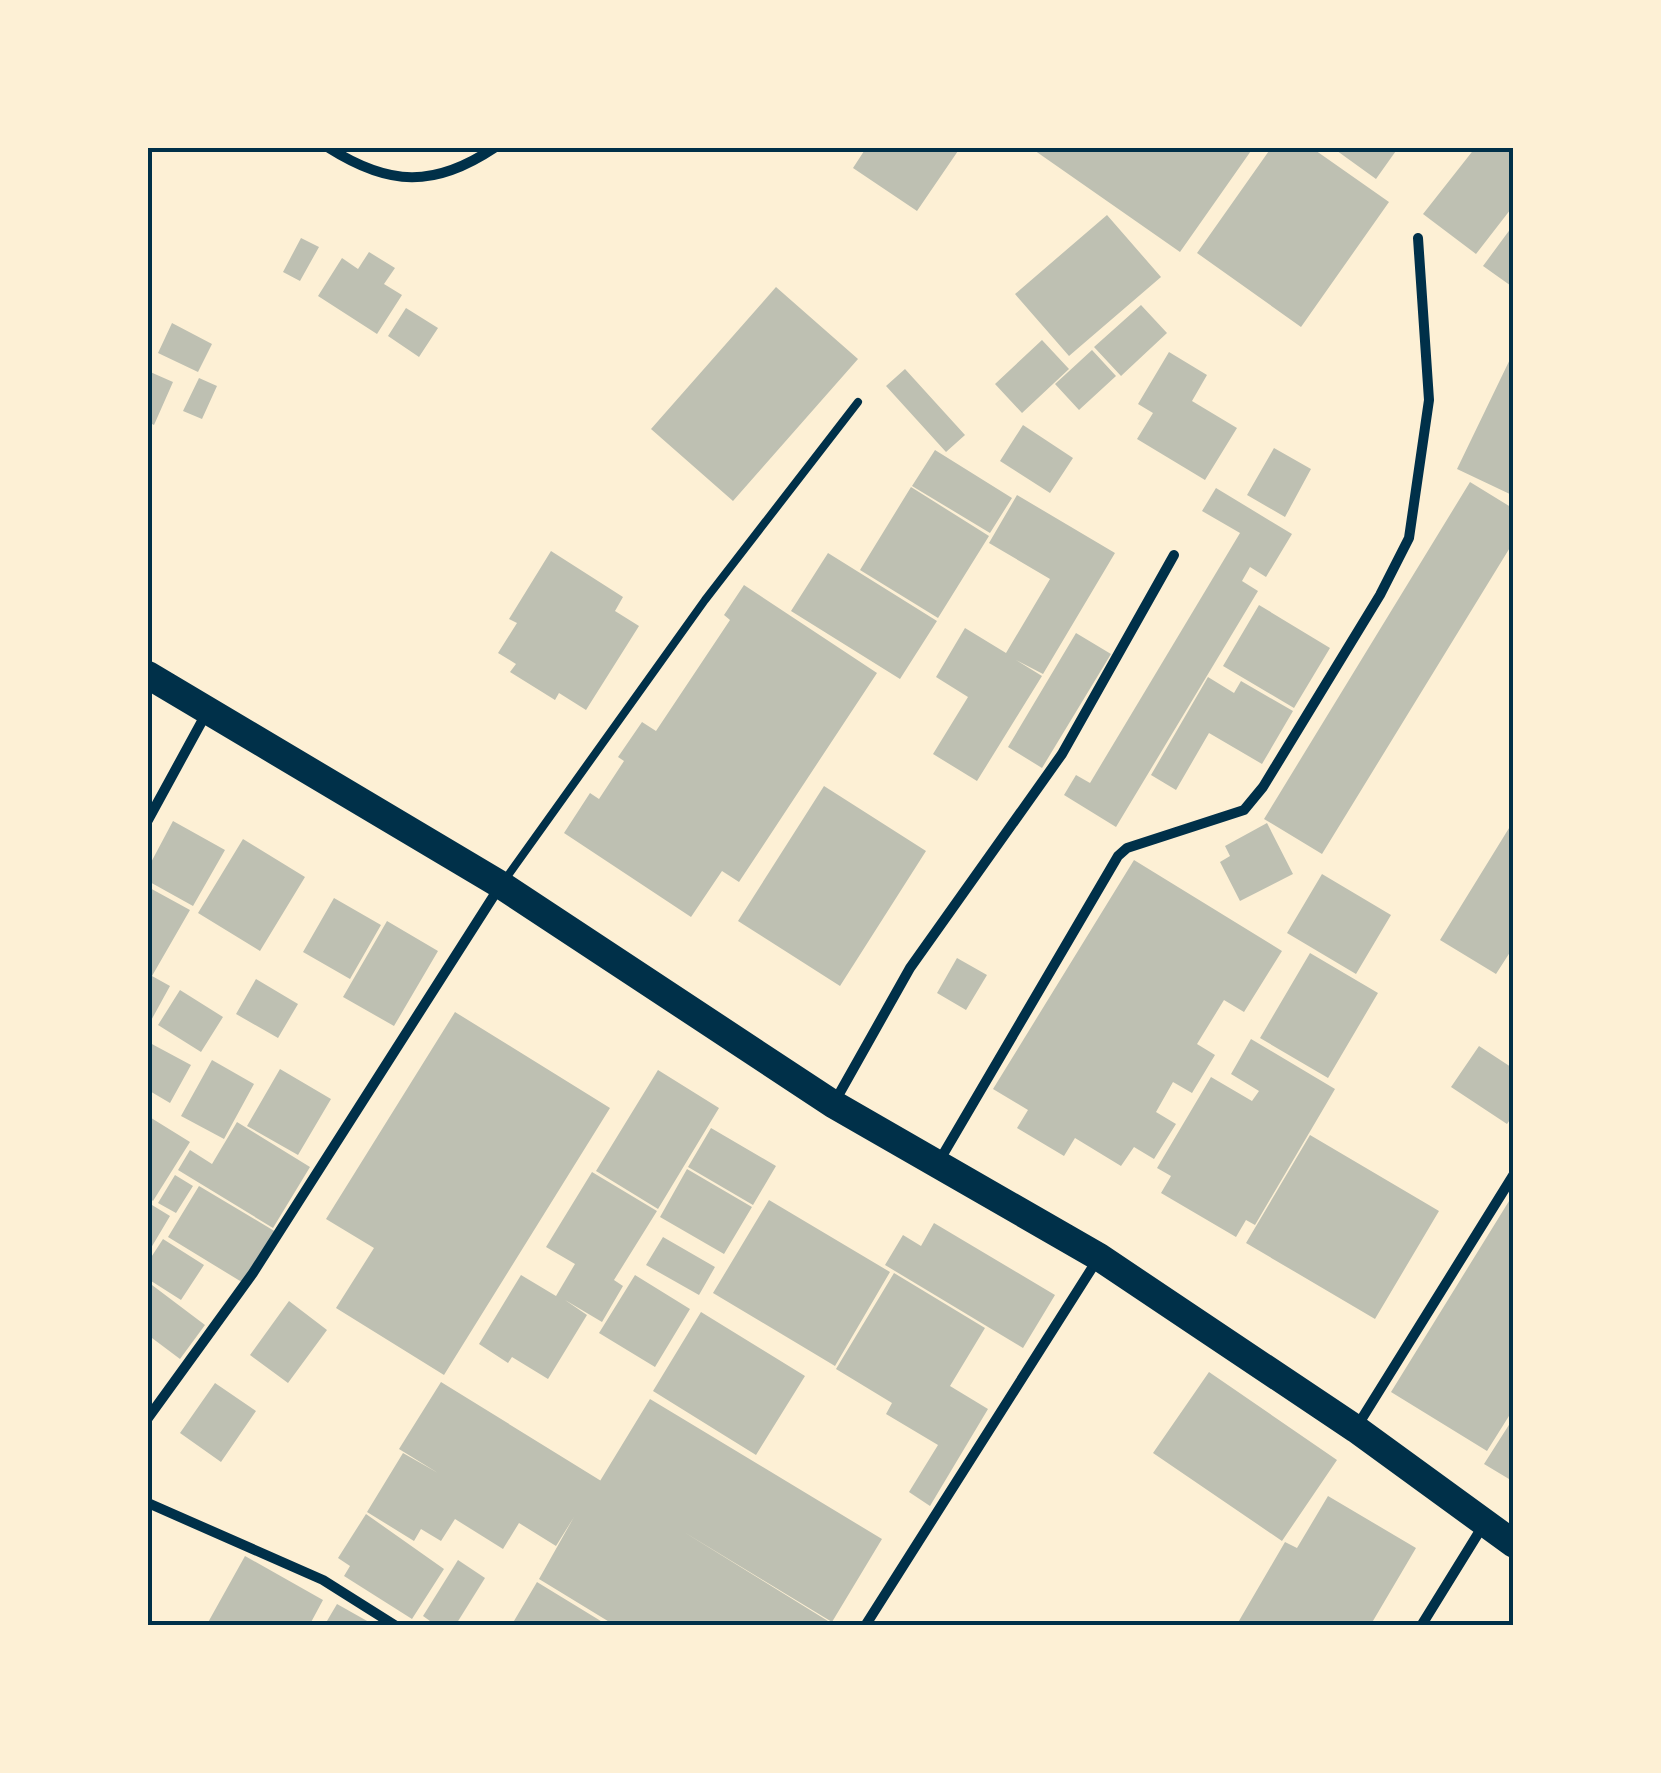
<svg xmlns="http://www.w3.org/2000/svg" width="1661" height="1773" font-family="'Public Sans',sans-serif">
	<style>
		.building { fill: #bec0b2 }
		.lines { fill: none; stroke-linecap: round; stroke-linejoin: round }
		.service { stroke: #003049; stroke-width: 8 }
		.minor { stroke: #003049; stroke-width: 10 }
		.trunk { stroke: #003049; stroke-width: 28 }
		.neatline { fill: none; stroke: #003049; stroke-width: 4 }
	</style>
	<rect width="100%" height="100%" fill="#fdf0d5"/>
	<path class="building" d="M866,148h94l-43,63 -64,-43z
		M1031,148h222l-73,104z
		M1271,148h41l77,54 -88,125 -104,-74z
		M1333,148h65l-22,31z
		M1475,148h39v57l-38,49 -53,-40z
		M1107,215l54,62 -92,79 -54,-62z
		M1514,224v64l-31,-22z
		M301,238l18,9 -19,34 -17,-9z
		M369,252l26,16 -11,16 18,11 -25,39 -59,-38 24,-38 16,11z
		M776,287l82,72 -125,142 -82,-72z
		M1141,305l26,28 -46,43 -27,-29z
		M406,308l32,20 -19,29 -31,-21z
		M172,323l40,21 -14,28 -40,-19z
		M1042,340l27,29 -47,44 -27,-29z
		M1092,350l24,26 -37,34 -24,-26z
		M1514,351v145l-57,-27z
		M1169,352l38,23 -15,26 45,27 -32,52 -68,-41 16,-26 -15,-9z
		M905,369l60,66 -19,17 -60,-66z
		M148,371l25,11 -19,43 -6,-3z
		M199,378l18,8 -15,33 -19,-8z
		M1023,425l50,33 -23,35 -50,-32z
		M1274,448l37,21 -26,48 -38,-22z
		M935,450l77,48 -22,35 -78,-47z
		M1470,482l44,27v32l-192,313 -58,-35z
		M911,487l78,49 -51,82 -78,-48z
		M1216,488l76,46 -26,43 -16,-10 -8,14 16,10 -142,236 -52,-32 12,-20 14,8 150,-250 -38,-22z
		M1017,495l98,58 -72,121 -27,-14 26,16 -65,105 -44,-27 35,-57 -32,-20 29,-49 41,25 44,-74 -61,-36z
		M551,551l72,46 -8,14 24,15 -53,84 -27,-17 -4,7 -45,-28 6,-8 -18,-11 19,-30 -8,-4z
		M828,553l109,68 -37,58 -109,-68z
		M744,585l133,88 -138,209 -17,-11 -31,46 -127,-84 26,-40 9,6 25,-38 -6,-4 24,-35 14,9 74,-111 -6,-5z
		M1259,605l71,43 -36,60 -71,-42z
		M1076,633l35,21 -69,114 -34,-21z
		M1208,677l26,16 7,-12 52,30 -31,53 -53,-31 -33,57 -25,-15z
		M824,786l102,65 -86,135 -102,-65z
		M1514,820v126l-18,28 -56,-34z
		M173,821l52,29 -32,56 -45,-25v-13z
		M1267,823l26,51 -53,27 -20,-39 10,-6 -5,-10z
		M243,839l62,38 -45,74 -62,-38z
		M1134,860l148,91 -38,61 -20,-12 -27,44 18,11 -23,38 -19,-11 -17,30 20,12 -22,35 -20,-12 -13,19 -46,-28 -11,18 -47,-28 11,-18 -35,-21z
		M1322,874l69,41 -35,59 -69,-41z
		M148,887l42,23 -38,66 18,10 -22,40z
		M334,898l47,27 -31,54 -47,-27z
		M387,921l51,30 -44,75 -51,-29z
		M1310,953l68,40 -50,85 -68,-40z
		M957,958l30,17 -21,35 -29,-17z
		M256,979l42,25 -20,34 -42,-24z
		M180,990l43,27 -22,35 -43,-27z
		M455,1012l155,96 -166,267 -108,-67 38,-60 -48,-29z
		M1251,1039l84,50 -80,136 -9,-5 -10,17 -75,-44 10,-17 -14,-8 54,-91 41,24 7,-10 -28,-17z
		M150,1043l41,22 -21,38 -22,-13z
		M1479,1046l35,23v45l-7,10 -56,-37z
		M212,1060l42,24 -30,55 -43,-23z
		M280,1069l51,30 -33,56 -51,-29z
		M658,1070l61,38 -61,101 -62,-38z
		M148,1116l42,26 -37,59 -5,-4z
		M237,1122l73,45 -37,61 -95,-58 12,-20 22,14z
		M711,1128l65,38 -23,39 -65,-38z
		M1310,1135l129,76 -64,108 -129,-76z
		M687,1169l65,38 -28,47 -64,-37z
		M592,1172l65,39 -43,69 9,6 -21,36 -37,-22 22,15 -39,64 -36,-22 -4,6 -29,-19 42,-69 35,21 19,-32 -29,-17z
		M175,1175l18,11 -17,27 -18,-10z
		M199,1186l77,46 -31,52 -77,-47z
		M1514,1193v215l-27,43 -96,-59z
		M769,1200l121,72 -55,94 -122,-73z
		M152,1205l18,11 -22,37v-46z
		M934,1223l121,72 -32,53 -138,-83 18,-30 18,11z
		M663,1237l52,30 -16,28 -53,-30z
		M163,1239l41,26 -23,35 -33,-21v-17z
		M894,1273l91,55 -35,58 38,23 -58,97 -21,-14 29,-47 -52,-31 6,-11 -56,-34z
		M635,1275l55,34 -35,58 -56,-34z
		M148,1282l57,43 -25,34 -32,-24z
		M289,1301l38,29 -39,53 -38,-28z
		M701,1312l104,64 -49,79 -103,-64z
		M1209,1372l128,88 -55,81 -129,-88z
		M441,1382l387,239 -2,5h-210l-77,-47 35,-62 -18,29 -37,-23 -16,26 -48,-30 -14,22 -20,-12 -7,12 -47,-29 36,-59 35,20 -39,-24z
		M215,1383l41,28 -35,51 -41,-29z
		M650,1399l232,140 -50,83 -232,-141z
		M1514,1417v65l-30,-18z
		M1328,1496l88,52 -46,78h-134l49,-84 12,6z
		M366,1514l78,55 -32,50 -68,-43 6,-10 -12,-8z
		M245,1556l78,44 -14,26h-103z
		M458,1560l27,18 -30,48h-18l-14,-10z
		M537,1582l72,44h-98z
		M337,1604l39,22h-52z"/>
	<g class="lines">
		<path class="service" d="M504,881l201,-281 153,-198"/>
		<path class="minor" d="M329,148c60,38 105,40 165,0
			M148,820l59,-108
			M834,1103l76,-135 152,-214 112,-199
			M938,1163l180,-307 9,-8 117,-38 19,-23 117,-192 29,-57 20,-138 -11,-162
			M148,1418l105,-145 247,-387
			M1356,1428l158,-254
			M148,1503l175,77 73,46
			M865,1626l234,-369
			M1421,1626l63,-102"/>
		<path class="trunk" d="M148,675l353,210 332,219 266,153 257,172 158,115"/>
	</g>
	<rect width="1661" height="1773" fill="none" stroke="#fdf0d5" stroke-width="300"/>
	<rect x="150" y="150" width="1361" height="1473" class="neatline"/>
</svg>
